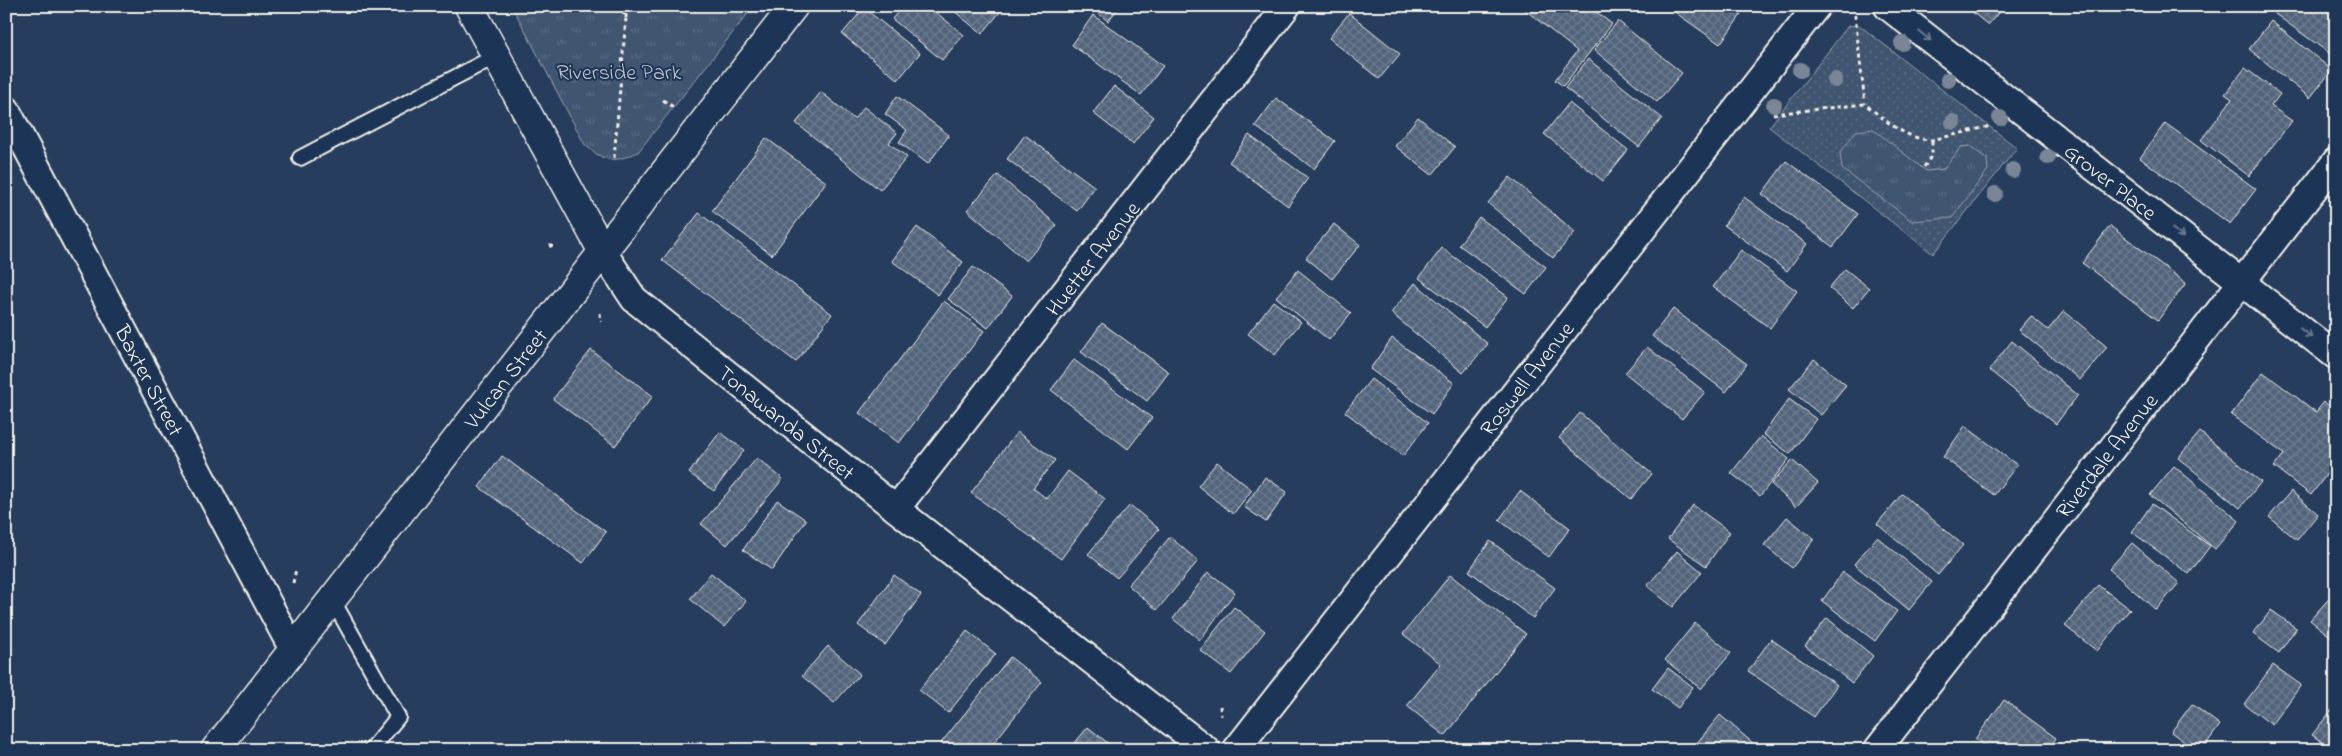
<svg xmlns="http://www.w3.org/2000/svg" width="2342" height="756" font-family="'Indie Flower',sans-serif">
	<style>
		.grass { fill: url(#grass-dots); stroke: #9aa2ac; fill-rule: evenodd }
		.park { fill: url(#park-tufts); stroke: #9aa2ac }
		.building { fill: url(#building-cross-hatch); stroke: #f4f1e8 }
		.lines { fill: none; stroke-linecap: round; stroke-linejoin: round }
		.lane-casing { stroke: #f4f1e8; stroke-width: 18 }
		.street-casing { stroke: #f4f1e8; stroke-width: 30 }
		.secondary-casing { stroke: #f4f1e8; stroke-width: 31 }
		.path { stroke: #f4f1e8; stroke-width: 3; stroke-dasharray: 4 4; stroke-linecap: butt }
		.lane { stroke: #1d3557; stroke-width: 14 }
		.street { stroke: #1d3557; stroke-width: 26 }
		.secondary { stroke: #1d3557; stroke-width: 28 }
		.tree { fill: #7a8696 }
		.oneway { stroke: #68778a }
		.labels { text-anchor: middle; stroke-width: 4; stroke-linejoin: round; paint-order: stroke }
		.park-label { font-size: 22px; fill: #bec2c4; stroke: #1d3557 }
		.street-label { font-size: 22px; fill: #f4f1e8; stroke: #1d3557 }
	</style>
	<defs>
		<pattern id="grass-dots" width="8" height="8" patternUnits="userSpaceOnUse" patternTransform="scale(1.25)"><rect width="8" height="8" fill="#40546f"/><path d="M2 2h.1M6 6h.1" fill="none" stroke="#5c6d84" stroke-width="1.8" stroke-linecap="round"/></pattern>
		<pattern id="park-tufts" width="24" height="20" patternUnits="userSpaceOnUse" patternTransform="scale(1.25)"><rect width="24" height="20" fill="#40546f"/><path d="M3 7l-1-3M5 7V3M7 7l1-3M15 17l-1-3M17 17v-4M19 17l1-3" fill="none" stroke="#5c6d84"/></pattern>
		<pattern id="building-cross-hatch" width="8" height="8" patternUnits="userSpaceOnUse" patternTransform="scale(1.25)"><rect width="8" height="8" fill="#52647b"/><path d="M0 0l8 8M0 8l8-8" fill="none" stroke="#6c7b8e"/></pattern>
	</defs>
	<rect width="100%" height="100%" fill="#263d5d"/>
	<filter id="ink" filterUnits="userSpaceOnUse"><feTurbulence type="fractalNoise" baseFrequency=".02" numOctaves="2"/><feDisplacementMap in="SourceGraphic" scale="10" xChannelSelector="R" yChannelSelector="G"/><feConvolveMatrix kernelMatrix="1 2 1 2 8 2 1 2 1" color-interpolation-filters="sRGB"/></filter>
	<g filter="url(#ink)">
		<path class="grass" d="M1859,25l158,123 -84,106 -164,-127 79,-101zM1872,129l54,42 18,-2 17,-22 9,-1 17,13 -75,62z"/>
		<path class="park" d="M512,6h242l-116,146c-25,11 -32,11 -53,-7z
			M1873,129l53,42 18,-2 17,-22 9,-1 17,13 1,11 -36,48 -40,3 -70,-52 -2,-16 16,-22z"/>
		<path class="building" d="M903,6h25l36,29 -22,25 -50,-41z
			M948,6h57l-23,28z
			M1089,6h31l-12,15z
			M1520,6h68l24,18 -49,62 -8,-6 22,-29z
			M1666,6h63l12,9 -21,29z
			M1965,6h39l-16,19z
			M2281,6h43l12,9v43l-61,-44z
			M864,8l56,45 -22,27 -56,-46z
			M1349,13l51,41 -21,25 -50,-41z
			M1093,15l70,51 -22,29 -69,-50z
			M1618,21l64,52 -25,29 -63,-52z
			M2271,21l61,49 -22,28 -61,-49z
			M1588,59l74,59 -23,29 -74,-59z
			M2245,68l35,26 -9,12 21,15 -43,55 -48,-36 31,-41 -7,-5z
			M1114,86l40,31 -21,27 -40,-31z
			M821,92l33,27 10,-12 33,26 -8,10 18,14 -27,33 -84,-67z
			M897,96l52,39 -21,29 -29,-22 8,-12 -22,-16z
			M1276,98l59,43 -21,28 -59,-43z
			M1569,103l59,47 -25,31 -59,-47z
			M1418,117l37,30 -23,28 -37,-29z
			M2165,123l91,66 -26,35 -90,-66z
			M1025,135l70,52 -18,24 -70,-52z
			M1249,135l59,43 -20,28 -59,-44z
			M766,138l60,44 -54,73 -60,-44z
			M1786,161l72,53 -25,33 -71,-53z
			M998,175l59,50 -31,36 -59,-51z
			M1510,177l65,55 -22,26 -65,-55z
			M1744,197l63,47 -20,27 -63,-46z
			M699,213l133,101 -36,48 -134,-102z
			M1479,217l67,50 -20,27 -67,-49z
			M1334,224l26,21 -28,34 -26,-21z
			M2110,226l76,57 -28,37 -76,-57z
			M917,227l46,35 -25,33 -46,-34z
			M1442,248l66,49 -23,30 -66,-49z
			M1741,250l56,41 -27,37 -57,-41z
			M973,267l39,29 -24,32 -40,-29z
			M1845,269l24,19 -16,20 -24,-20z
			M1298,270l53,43 -22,27 -53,-43z
			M1415,283l73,61 -25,29 -72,-60z
			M944,301l40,30 -85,112 -40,-30z
			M1273,301l28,21 -26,33 -27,-21z
			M1673,309l74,55 -21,28 -74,-56z
			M2064,311l43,36 -27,33 -61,-50 12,-14 17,14z
			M1102,323l67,49 -22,29 -66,-49z
			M1392,338l62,45 -22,31 -62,-45z
			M2012,341l66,54 -22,29 -67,-54z
			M1647,347l58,45 -23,27 -57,-46z
			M591,350l62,46 -38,50 -62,-47z
			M1814,359l32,26 -25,30 -32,-26z
			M1074,360l78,58 -24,31 -77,-59z
			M2263,372l53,40 8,-10 12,9v51l-25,33 -37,-28 10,-13 -53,-39z
			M1371,379l57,44 -25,33 -58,-44z
			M1789,399l27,20 -26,35 -27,-20z
			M1580,413l72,61 -21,25 -72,-61z
			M1965,426l52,39 -23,30 -51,-38z
			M720,432l24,18 -30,41 -25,-18z
			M1017,432l38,28 -22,28 14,11 21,-28 37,28 -44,60 -90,-66z
			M2200,432l61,50 -21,26 -62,-50z
			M1761,436l28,23 -29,37 -29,-23z
			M502,456l104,76 -23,31 -104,-76z
			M757,458l26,21 -56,66 -26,-21z
			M1792,460l26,23 -22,24 -25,-23z
			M1217,462l35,28 -19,24 -35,-28z
			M2174,466l65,55 -24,28 -65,-54z
			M1265,477l22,15 -21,30 -22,-15z
			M1520,491l50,37 -21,29 -50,-37z
			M2291,491l27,23 -21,26 -28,-23z
			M1902,494l61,51 -25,30 -61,-51z
			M777,500l29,20 -34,50 -29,-20z
			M2152,504l58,42 -21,28 -57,-42z
			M1130,505l29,24 -42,49 -29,-24z
			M1693,505l37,27 -24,34 -38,-27z
			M1787,517l27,22 -22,29 -28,-23z
			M1170,537l28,24 -41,49 -29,-25z
			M1877,537l55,45 -23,28 -55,-46z
			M1490,541l65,47 -22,30 -64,-47z
			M2132,543l47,40 -23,27 -47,-41z
			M1677,551l25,21 -29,35 -26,-21z
			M1208,572l27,20 -35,48 -27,-21z
			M1843,572l54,39 -22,30 -53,-40z
			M711,573l35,28 -22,26 -34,-28z
			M894,575l27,20 -36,50 -27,-20z
			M1450,575l76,59 -81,102 -38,-30 34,-42 -38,-30z
			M2098,585l32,24 -33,42 -32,-25z
			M2334,593l2,2v46l-26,-21z
			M1234,607l31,24 -34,43 -31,-24z
			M2271,610l25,18 -17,25 -26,-19z
			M1827,618l46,38 -21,27 -47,-37z
			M1695,623l36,30 -30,36 -36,-29z
			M967,631l29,23 -48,59 -29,-23z
			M1771,639l66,46 -23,32 -66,-46z
			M828,646l32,28 -26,29 -32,-27z
			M1010,657l32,25 -54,68h-38l-9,-7z
			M2273,665l28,20 -29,40 -28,-21z
			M1668,668l25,19 -15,21 -26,-19z
			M2004,700l52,38 -8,12h-59l-14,-11z
			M2192,704l28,21 -18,25h-7l-24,-18z
			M2334,707l2,1v42h-3l-21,-15z
			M1720,715l41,35h-58l-7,-6z
			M1088,727l26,21 -1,2h-44z"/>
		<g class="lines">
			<g class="lane-casing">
				<path id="lane" d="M300,158l196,-102
					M332,599l66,118 -27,33"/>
			</g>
			<g class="street-casing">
				<path id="street" d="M1887,6l449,350
					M6,109l287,541
					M603,252l31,47 262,210 311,241
					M896,509l391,-503
					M1236,750l581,-744
					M1877,750l459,-589"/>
			</g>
			<g class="secondary-casing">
				<path id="secondary" d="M469,6l134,246
					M215,750l579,-744"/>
			</g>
			<path class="path" d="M626,6v12
				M1854,7l11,97
				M663,100l13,9
				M1773,114l92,-10c19,15 41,36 67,36l59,-14
				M614,158l12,-140 -6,-12
				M1924,167l8,-12v-15
				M2329,219l7,5
				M549,246h8
				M600,313l1,9
				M293,583l3,-14
				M1220,706l1,10"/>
			<use href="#lane" class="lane"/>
			<use href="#street" class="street"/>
			<use href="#secondary" class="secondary"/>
		</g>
		<g class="tree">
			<circle cx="1902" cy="43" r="8"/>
			<circle cx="1800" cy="70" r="8"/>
			<circle cx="1835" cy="80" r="8"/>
			<circle cx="1948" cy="80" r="8"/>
			<circle cx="1774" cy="105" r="8"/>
			<circle cx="2000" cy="118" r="8"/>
			<circle cx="1953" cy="122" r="8"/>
			<circle cx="2048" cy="157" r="8"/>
			<circle cx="2013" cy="170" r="8"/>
			<circle cx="1995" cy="194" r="8"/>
		</g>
		<defs><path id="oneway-shaft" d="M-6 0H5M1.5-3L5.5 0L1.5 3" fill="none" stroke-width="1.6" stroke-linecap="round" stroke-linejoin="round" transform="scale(1.25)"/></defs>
		<g class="oneway">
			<use href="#oneway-shaft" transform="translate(1925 36) rotate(38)"/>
			<use href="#oneway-shaft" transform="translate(2178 233) rotate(38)"/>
			<use href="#oneway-shaft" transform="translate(2306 333) rotate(38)"/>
		</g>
	</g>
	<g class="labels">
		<g class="park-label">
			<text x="619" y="79">Riverside Park</text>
		</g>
		<g class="street-label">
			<text transform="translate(2111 181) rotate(38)" y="8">Grover Place</text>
			<text transform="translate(1092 258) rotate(-52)" y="8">Huetter Avenue</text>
			<text transform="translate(505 378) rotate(-52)" y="8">Vulcan Street</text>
			<text transform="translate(1526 378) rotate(-52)" y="8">Roswell Avenue</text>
			<text transform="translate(150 380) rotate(62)" y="8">Baxter Street</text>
			<text transform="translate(787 422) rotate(39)" y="8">Tonawanda Street</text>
			<text transform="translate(2106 455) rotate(-52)" y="8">Riverdale Avenue</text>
		</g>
	</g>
	<rect width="2342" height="756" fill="none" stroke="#1d3557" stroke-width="25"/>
	<rect x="12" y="12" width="2317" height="731" fill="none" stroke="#f4f1e8" stroke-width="2" filter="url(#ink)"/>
</svg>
